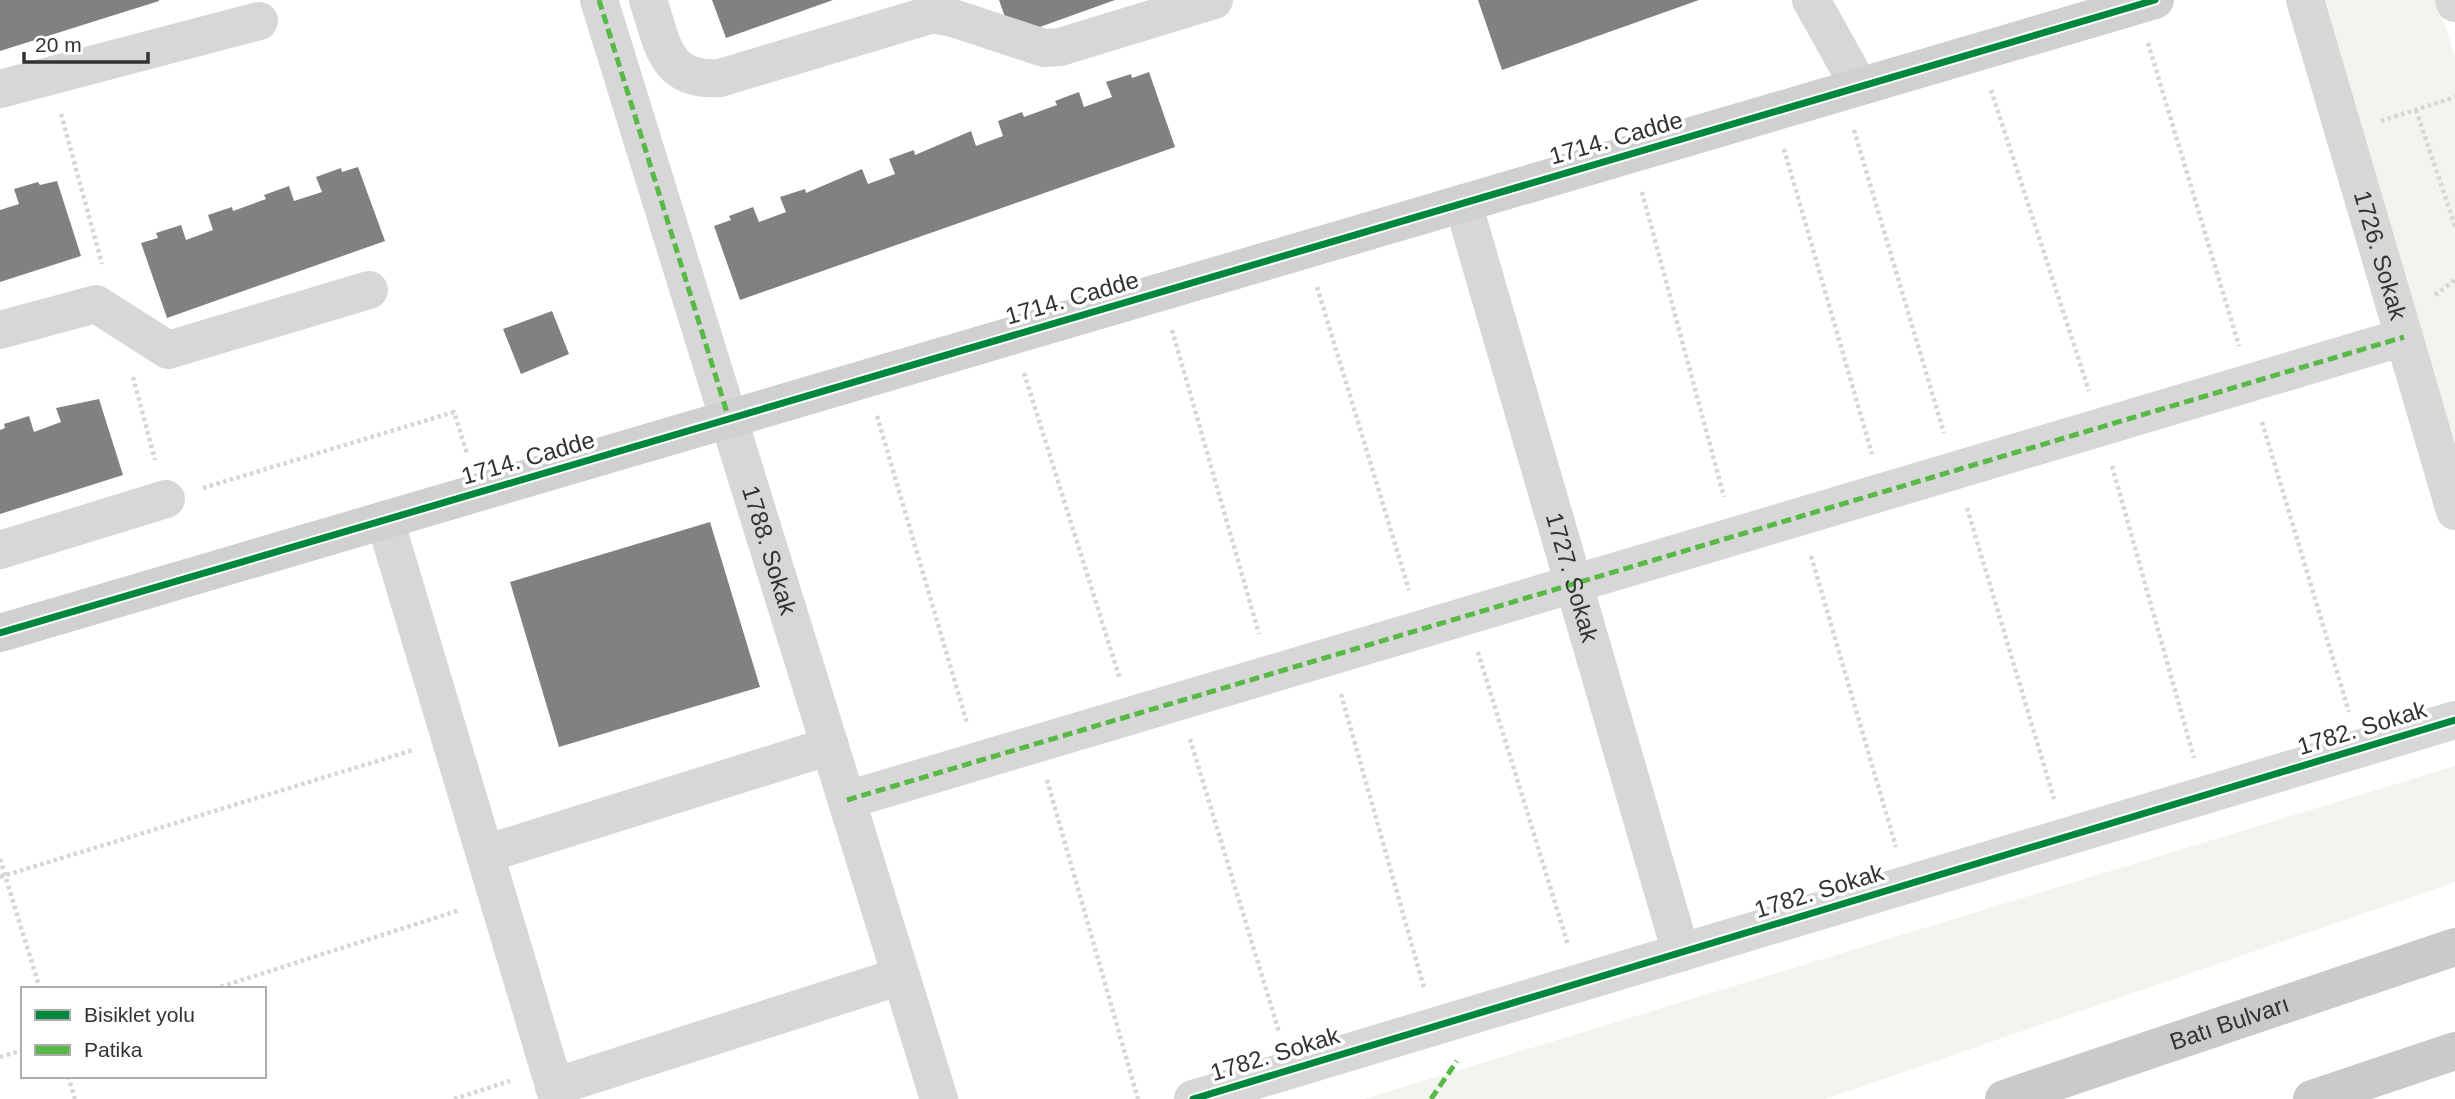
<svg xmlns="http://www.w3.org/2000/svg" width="2455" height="1099" font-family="Arial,sans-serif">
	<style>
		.green { fill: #f1f5ed }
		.building { fill: #818181 }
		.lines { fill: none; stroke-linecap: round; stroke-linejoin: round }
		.path { stroke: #d6d6d6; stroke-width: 4.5; stroke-dasharray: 3.5 3.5; stroke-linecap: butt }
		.street { stroke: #d7d7d7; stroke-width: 38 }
		.secondary { stroke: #d0d0d0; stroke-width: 38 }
		.primary { stroke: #cacaca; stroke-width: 38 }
		.quiet { stroke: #58b947; stroke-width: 5; stroke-dasharray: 10 5; stroke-linecap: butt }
		.cycleway-casing { stroke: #fff; stroke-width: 11 }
		.cycleway { stroke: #00873e; stroke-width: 7 }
		.labels { text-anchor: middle; stroke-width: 7; stroke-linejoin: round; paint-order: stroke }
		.street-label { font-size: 24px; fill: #333; stroke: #fff }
	</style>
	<rect width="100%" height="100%" fill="#fff"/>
	<path class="green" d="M2322,0h115l18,57v384l-139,-439z
		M2455,766v116l-630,217h-461z"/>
	<path class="building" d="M0,0h159v1l-159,50z
		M712,0h121l-107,38z
		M999,0h116l-103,37z
		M1478,0h221l-197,70z
		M1149,72l26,75 -435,153 -26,-74 17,-6 -2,-4 24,-9 6,15 27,-10 -6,-15 25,-8 1,4 56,-24 6,15 27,-10 -6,-15 25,-9 1,5 56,-24 5,15 27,-10 -5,-15 24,-9 2,5 33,-12 -2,-4 24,-9 5,15 28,-10 -6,-15 25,-8 1,4z
		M358,167l27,74 -218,77 -26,-75 17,-5 -2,-5 25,-8 5,15 27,-10 -5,-15 24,-8 1,4 33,-12 -2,-4 25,-9 5,15 28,-9 -6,-15 25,-9 1,4z
		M57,181l24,75 -81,26v-72l19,-6 -5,-15 24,-7 2,3z
		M552,311l17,43 -48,20 -18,-45z
		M99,399l24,76 -123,39v-84l5,-2 -1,-4 25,-8 5,16 27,-10 -5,-14z
		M710,522l50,165 -201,60 -49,-165z"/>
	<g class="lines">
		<path class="path" d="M2148,43l91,303
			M1991,90l98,301
			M2416,110l39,116
			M61,114l41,150
			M2381,121l74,-24
			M1854,130l90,303
			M1784,149l88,305
			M1642,192l82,305
			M1317,287l92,303
			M2435,295l20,-15
			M1172,330l87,304
			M1024,373l96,306
			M133,377l22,83
			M877,416l90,307
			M2262,422l87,290
			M2112,466l82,292
			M203,488l251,-76 13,42
			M1967,508l87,291
			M1811,556l85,291
			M1478,652l90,293
			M1341,694l83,294
			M1190,739l89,293
			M1047,780l91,319
			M0,859l40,130
			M0,877l413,-127
			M214,989l246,-79
			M0,1057l23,-7
			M68,1076l7,23
			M454,1099l56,-18"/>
		<g class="street">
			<path id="s1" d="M599,0l340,1099"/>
			<path d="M648,0c15,44 16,82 72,78l213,-64 20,4 91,30 16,-1 154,-47"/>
			<path d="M1811,0l48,86"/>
			<path id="s2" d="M2305,0l150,511"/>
			<path d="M2454,0l1,3"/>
			<path d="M0,89l259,-68"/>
			<path id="s3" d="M1463,203l218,750"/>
			<path d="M0,330l96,-26 72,46 201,-60"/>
			<path d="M385,520l173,579"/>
			<path d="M0,550l166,-51"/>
			<path d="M847,800l1557,-463"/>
			<path d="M485,854l345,-108"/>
			<path d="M554,1087l347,-111"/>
			<path d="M1193,1099l1262,-379"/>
		</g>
		<path class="secondary" d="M0,633l2155,-633"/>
		<g class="primary">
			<path id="s4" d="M2004,1099l451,-152"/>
			<path d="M2312,1099l143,-48"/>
		</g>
		<path class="quiet" d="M599,0l130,419
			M847,800l1557,-463
			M1431,1099l26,-38"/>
		<g class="cycleway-casing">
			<path id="cycleway" d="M0,633l2155,-633
				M1193,1099l1262,-379"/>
		</g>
		<use href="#cycleway" class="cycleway"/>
	</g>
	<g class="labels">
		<g class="street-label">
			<text transform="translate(1616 138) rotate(-16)" y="8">1714. Cadde</text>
			<text dy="8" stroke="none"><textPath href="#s2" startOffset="266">1726. Sokak</textPath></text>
			<text transform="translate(1072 298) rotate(-16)" y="8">1714. Cadde</text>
			<text transform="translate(528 458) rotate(-16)" y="8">1714. Cadde</text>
			<text dy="8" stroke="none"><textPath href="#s1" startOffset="576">1788. Sokak</textPath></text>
			<text dy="8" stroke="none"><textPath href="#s3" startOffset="390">1727. Sokak</textPath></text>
			<text transform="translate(2362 728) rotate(-17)" y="8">1782. Sokak</text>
			<text transform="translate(1819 891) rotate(-17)" y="8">1782. Sokak</text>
			<text dy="8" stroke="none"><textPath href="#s4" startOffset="238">Batı Bulvarı</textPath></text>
			<text transform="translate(1275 1054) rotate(-17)" y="8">1782. Sokak</text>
		</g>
	</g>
	<rect x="21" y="987" width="245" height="91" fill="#ffffff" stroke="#adadad" stroke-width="2"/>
	<rect x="35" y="1010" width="35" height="10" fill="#00873e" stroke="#adadad" stroke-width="2"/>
	<text x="84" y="1022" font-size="21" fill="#333333">Bisiklet yolu</text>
	<rect x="35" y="1045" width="35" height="10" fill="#58b947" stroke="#adadad" stroke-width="2"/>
	<text x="84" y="1057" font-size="21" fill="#333333">Patika</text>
	<path d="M24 52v10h124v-10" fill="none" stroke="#333333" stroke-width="3.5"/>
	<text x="35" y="52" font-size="21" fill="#333333" stroke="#ffffff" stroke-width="5" paint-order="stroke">20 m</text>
</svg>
